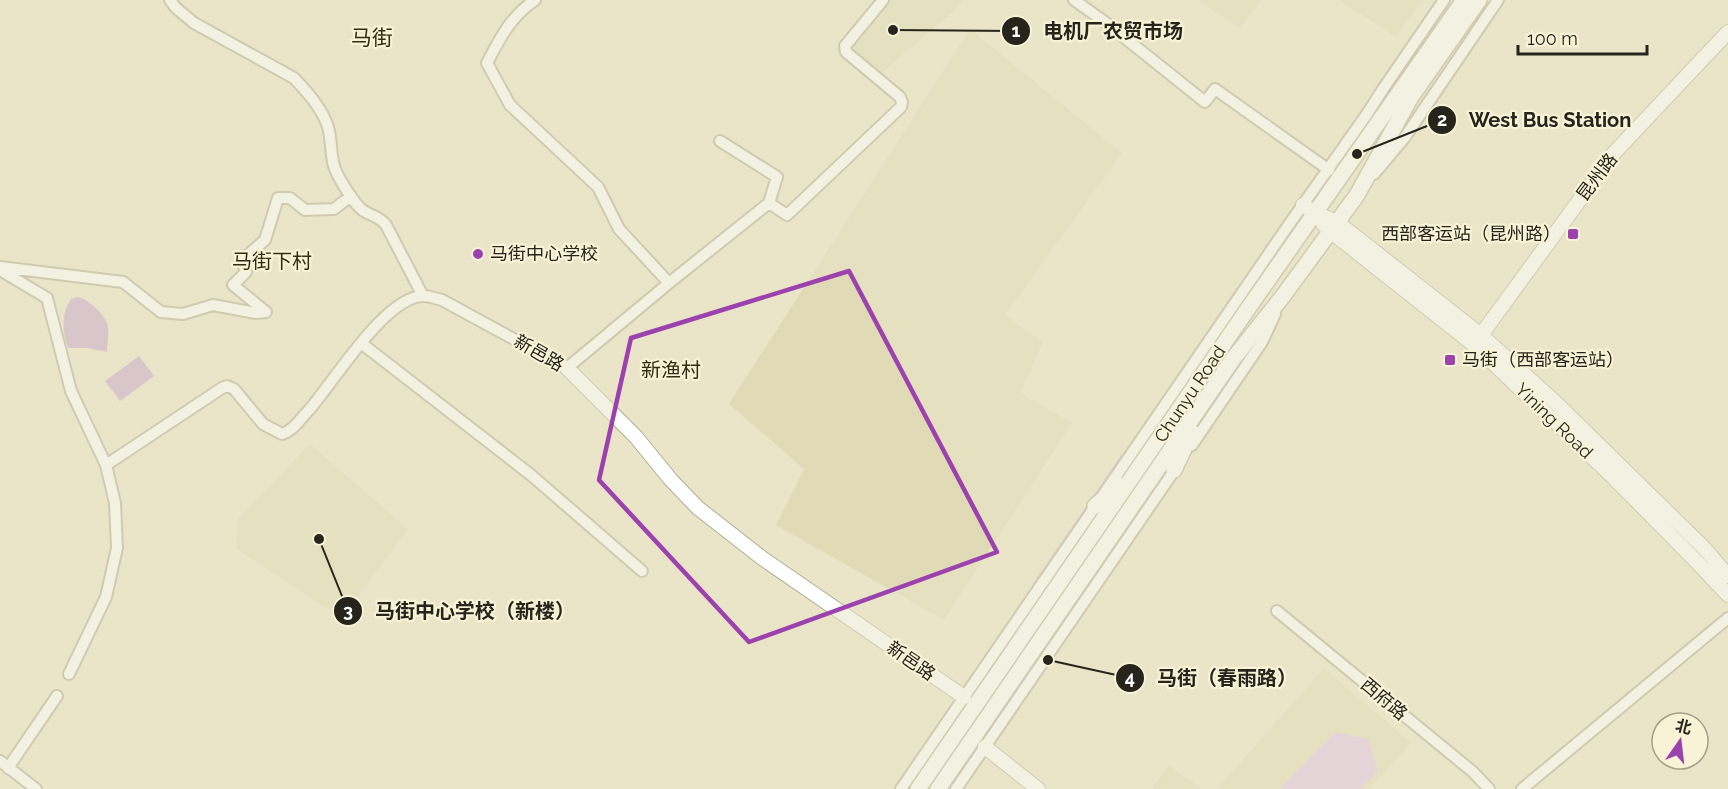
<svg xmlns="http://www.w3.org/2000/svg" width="1728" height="789" font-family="Raleway,'Noto Sans SC',sans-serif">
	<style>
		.built { fill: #e1dab7 }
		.green { fill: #e3c0ea }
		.water { fill: #c6a0ce }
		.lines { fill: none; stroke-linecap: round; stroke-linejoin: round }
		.street-casing { stroke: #b1ac91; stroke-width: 14 }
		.secondary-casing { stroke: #b1ac91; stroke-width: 16 }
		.primary-casing { stroke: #b1ac91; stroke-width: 18 }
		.street { stroke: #fff; stroke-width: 10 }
		.secondary { stroke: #fff; stroke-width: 14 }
		.primary { stroke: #fff; stroke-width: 15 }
		.marked { fill: none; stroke: #9c42ae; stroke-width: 4.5; stroke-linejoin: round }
		.poi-dot { fill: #9c42ae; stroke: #f8f2d6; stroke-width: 2 }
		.labels { text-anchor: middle; stroke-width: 4.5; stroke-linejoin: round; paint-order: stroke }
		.street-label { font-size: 18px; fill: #27251b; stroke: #f8f2d6 }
		.poi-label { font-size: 18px; fill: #27251b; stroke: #f8f2d6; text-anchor: start }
		.neighbourhood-label { font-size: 20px; fill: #322d17; stroke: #f8f2d6 }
		.quarter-label { font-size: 21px; fill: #322d17; stroke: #f8f2d6 }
		.leader { fill: none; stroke: #27251b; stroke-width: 2 }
		.callout-dot { fill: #27251b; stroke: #f8f2d6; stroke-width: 2 }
		.mark-label { font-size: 18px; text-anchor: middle; font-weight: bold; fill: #fff }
		.callout-label { font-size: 20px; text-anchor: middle; font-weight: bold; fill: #27251b; stroke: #f8f2d6; stroke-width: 4.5; stroke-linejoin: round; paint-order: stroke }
	</style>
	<rect width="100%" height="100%" fill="#eae5c9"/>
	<path class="built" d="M878,0h85l-7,9 -80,69 -40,-28z
		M1197,0h65l-23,28z
		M1339,0h83l-26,37z
		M970,29l152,124 -117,162 38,27 -23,51 52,30 -128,197 -168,-95 28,-56 -75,-65z
		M310,444l98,85 -66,89 -106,-69 2,-30z
		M1324,668l87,75 -42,46h-152z
		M1169,765l33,24h-50z"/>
	<path class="green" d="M1276,249l2,3 -144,211 -13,13z
		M1174,451l-6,19 -165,239 -2,1z
		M1121,455h2l-89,130 -2,-1z
		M1099,509l2,1 -122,177h-3z
		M1335,732l33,7 10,32 -17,18h-81z"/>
	<path class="water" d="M78,297c11,3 24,15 29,26 3,7 0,21 0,29l-19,-4h-20c-6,-17 -7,-34 3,-49z
		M139,356l15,20 -34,25 -15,-20z"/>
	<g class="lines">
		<g class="street-casing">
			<path id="street" d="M170,0l6,8 18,15 100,55c13,14 28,30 34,49 4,13 2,29 7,42 4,10 17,31 25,39 8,8 17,6 26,17l37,71
				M535,0c-24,16 -35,38 -48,63l23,42 88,82 21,42 50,54
				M1074,0l31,22 100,80 10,-13 114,81
				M1374,174l31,-37 93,-137
				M769,203l18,12 114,-108 1,-5 -2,-5 -54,-45 -1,-6 38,-46
				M0,267l123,15 38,30 22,2 30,-9 43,8 10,-1 -33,-27 13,-13 -4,-12 23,-20 13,-42h12l15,12 29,-1 17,-13
				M0,270l47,28 24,93 35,74 9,38 2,45 -11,49 -37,77
				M361,343l170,132 111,96
				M1192,445l70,-103 13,-28
				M106,465l116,-77 5,-2 7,3 29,35 19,10c12,-4 18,-15 27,-24 24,-27 77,-115 115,-114 6,0 12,3 18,4l125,68 102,-85 100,-80 8,-26 -57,-36
				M1277,611l196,161 16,17
				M0,761l36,28
				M8,768l49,-72
				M901,789l389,-566 77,-109 16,-25 61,-89
				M956,789l222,-324
				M1522,789l206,-171"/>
		</g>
		<g class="secondary-casing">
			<path id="secondary" d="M1303,205l12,8 22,9 144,113 74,67 150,147 23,27
				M1323,224l7,7 143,113 140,133 83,84 32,34
				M1481,335l133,-182 114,-121
				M567,368l69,69 35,43 27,28 64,50 202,139
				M985,747l53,42"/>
		</g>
		<g class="primary-casing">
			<path id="primary" d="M1174,470l18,-38
				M1095,506l25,-21
				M918,789l329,-479 217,-310
				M938,789l295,-430 50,-63 74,-101 54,-98 68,-97"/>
		</g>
		<use href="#street" class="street"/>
		<use href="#secondary" class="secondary"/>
		<use href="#primary" class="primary"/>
	</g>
	<path d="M0 0H1728V789H0ZM849,271l148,281 -248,90 -150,-162 32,-142z" fill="#eae5c9" fill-opacity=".55" fill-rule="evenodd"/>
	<path class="marked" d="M849,271l148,281 -248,90 -150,-162 32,-142z"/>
	<g class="poi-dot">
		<rect x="1567" y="228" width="12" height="12" rx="3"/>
		<circle cx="478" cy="254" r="6"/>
		<rect x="1444" y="354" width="12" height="12" rx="3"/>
	</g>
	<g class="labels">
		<g class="street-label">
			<text transform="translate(1597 177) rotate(-53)" y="6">昆州路</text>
			<text transform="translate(539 353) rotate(30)" y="6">新邑路</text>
			<text transform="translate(1190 394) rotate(-56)" y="6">Chunyu Road</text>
			<text transform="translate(1554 421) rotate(44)" y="6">Yining Road</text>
			<text transform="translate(911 661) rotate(35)" y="6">新邑路</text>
			<text transform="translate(1384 699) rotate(40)" y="6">西府路</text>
		</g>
		<g class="poi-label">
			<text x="1561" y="240" text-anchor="end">西部客运站（昆州路）</text>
			<text x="490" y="260">马街中心学校</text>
			<text x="1462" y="366">马街（西部客运站）</text>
		</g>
		<g class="neighbourhood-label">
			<text x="272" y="268">马街下村</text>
			<text x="671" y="377">新渔村</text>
		</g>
		<g class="quarter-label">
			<text x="372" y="45">马街</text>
		</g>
	</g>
	<path class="leader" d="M893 30L1016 31M1357 154L1442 120M319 539L348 611M1048 660L1130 678"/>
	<g class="callout-dot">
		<circle cx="893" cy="30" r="6"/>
		<circle cx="1357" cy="154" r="6"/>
		<circle cx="319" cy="539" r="6"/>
		<circle cx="1048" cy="660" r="6"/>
		<circle cx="1016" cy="31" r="15"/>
		<circle cx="1442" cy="120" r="15"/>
		<circle cx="348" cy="611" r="15"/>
		<circle cx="1130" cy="678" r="15"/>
	</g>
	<g class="mark-label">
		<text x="1016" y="37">1</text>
		<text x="1442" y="126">2</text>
		<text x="348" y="617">3</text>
		<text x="1130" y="684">4</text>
	</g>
	<g class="callout-label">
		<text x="1113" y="38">电机厂农贸市场</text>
		<text x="1550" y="127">West Bus Station</text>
		<text x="475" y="618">马街中心学校（新楼）</text>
		<text x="1227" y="685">马街（春雨路）</text>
	</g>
	<g transform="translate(1680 741) rotate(14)"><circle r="28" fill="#f8f2d6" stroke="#a4a08b" stroke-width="1.5"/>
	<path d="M0-4.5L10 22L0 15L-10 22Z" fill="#9c42ae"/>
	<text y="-9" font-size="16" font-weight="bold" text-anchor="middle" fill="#27251b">北</text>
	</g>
	<path d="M1518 45v9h129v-9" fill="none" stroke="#27251b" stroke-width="3"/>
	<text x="1527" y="45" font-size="18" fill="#27251b" stroke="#f8f2d6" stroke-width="4.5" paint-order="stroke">100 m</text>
</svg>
